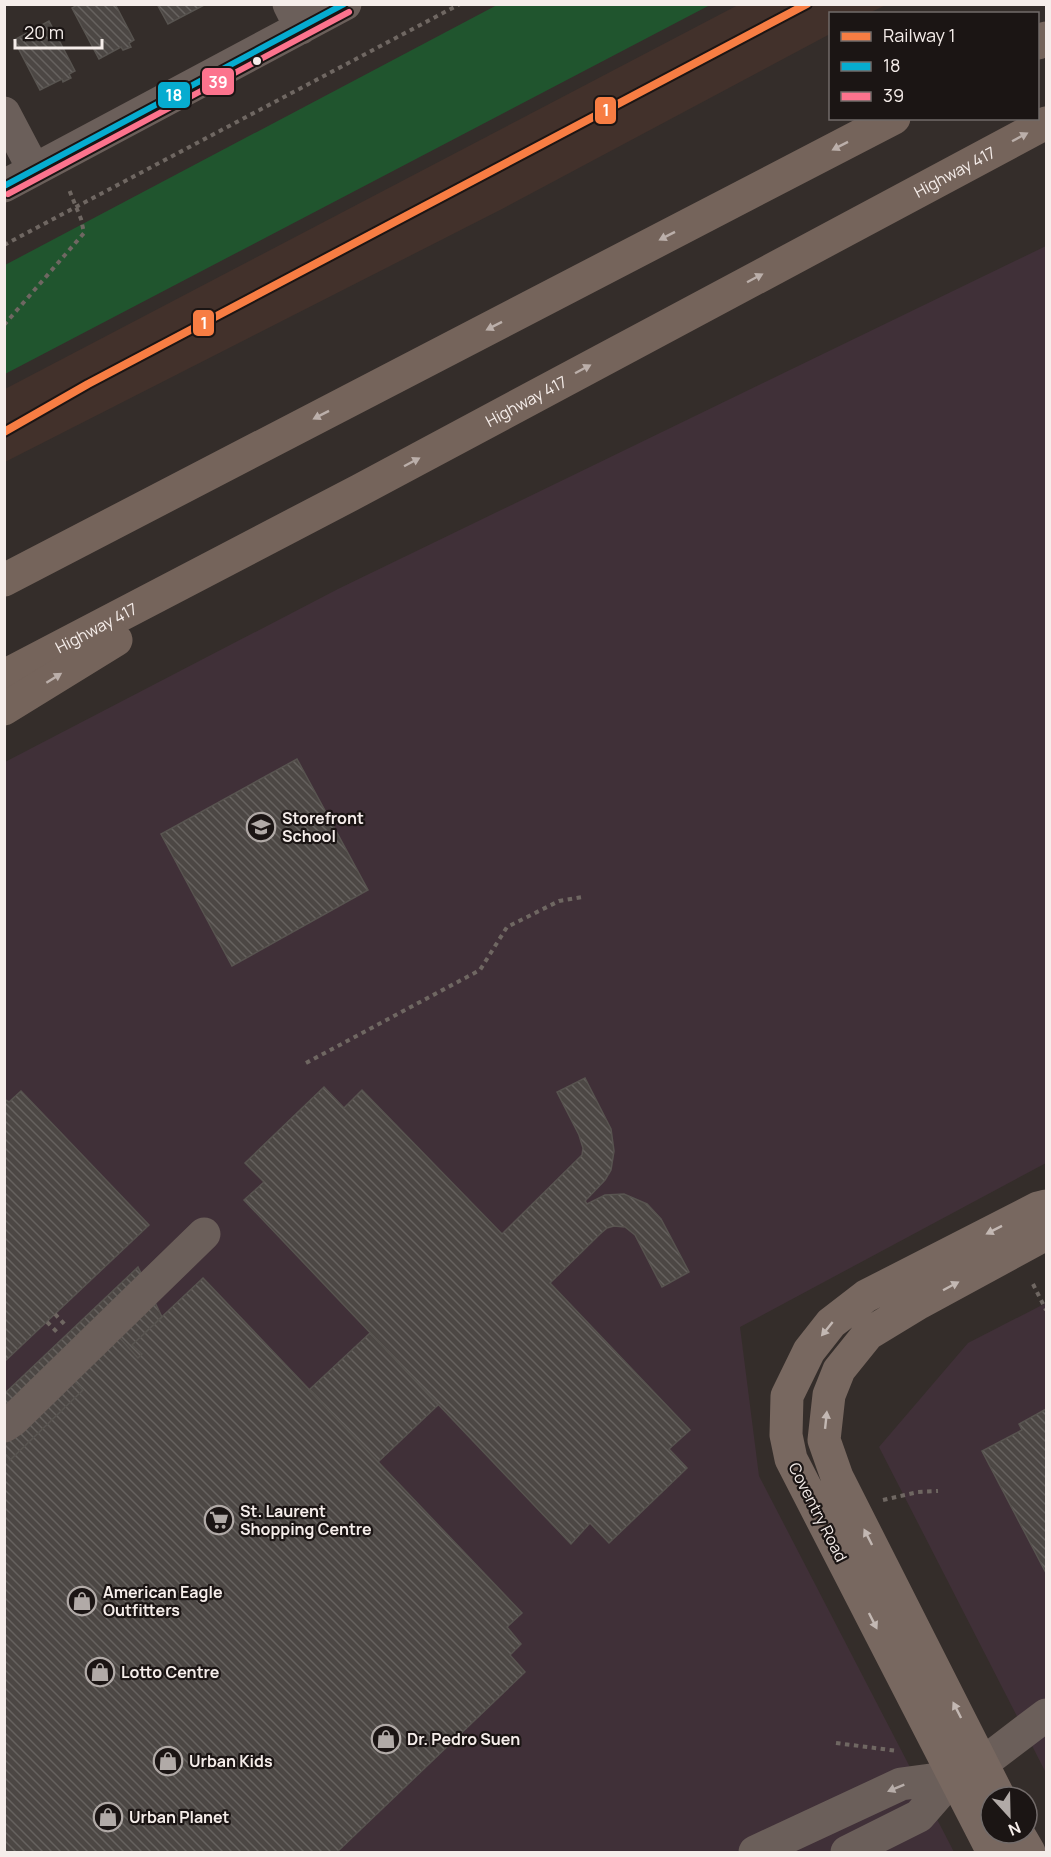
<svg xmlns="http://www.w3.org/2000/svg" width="1051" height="1857" font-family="Manrope,sans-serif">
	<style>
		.commercial { fill: #403038 }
		.built { fill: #42312b }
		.grass { fill: #20552e }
		.building { fill: url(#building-back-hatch); stroke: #585450; stroke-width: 1.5 }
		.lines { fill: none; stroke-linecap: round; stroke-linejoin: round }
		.path { stroke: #6f6762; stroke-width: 4; stroke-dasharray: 4.5 4.5; stroke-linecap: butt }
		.minor { stroke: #6b5f5a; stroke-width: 33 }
		.major { stroke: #786860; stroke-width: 33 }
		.highway { stroke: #75645b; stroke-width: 33 }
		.bus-1-casing { stroke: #1b1514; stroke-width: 10 }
		.bus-2-casing { stroke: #1b1514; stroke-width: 10 }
		.bus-1 { stroke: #06acd0; stroke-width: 6 }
		.bus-2 { stroke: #fc738d; stroke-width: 6 }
		.rail-1-casing { stroke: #1b1514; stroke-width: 12 }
		.rail-1 { stroke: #f77d43; stroke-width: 8 }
		.oneway { fill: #bbafaa }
		.oneway2 { fill: #c3b8b3 }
		.oneway3 { fill: #b7ada9 }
		.bus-dot { fill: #f5edea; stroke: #1b1514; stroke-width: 2 }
		.labels { text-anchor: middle; stroke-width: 4.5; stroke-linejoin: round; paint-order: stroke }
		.street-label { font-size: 16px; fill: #f5edea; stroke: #1b1514 }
		.poi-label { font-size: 16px; font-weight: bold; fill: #f5edea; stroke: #1b1514; text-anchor: start }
		.line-badge { stroke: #1b1514; stroke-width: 2 }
		.badge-label { font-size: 16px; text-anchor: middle; font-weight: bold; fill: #fff }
	</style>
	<defs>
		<pattern id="building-back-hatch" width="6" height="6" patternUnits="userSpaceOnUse" patternTransform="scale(1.5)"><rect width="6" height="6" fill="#4c4744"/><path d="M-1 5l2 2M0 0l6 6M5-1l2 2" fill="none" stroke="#66625f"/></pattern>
	</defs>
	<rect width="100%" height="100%" fill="#342d2a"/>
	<path class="commercial" d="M1046,246v917l-306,164 19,149 195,376h-949v-1090l333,-173z
		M1046,1303v470l-167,-326 89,-104z"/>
	<path class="built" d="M738,5h148l-17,8 -39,1v20l-328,175 -497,253v-73z"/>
	<path class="grass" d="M497,5h213l-705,369v-109z"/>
	<path class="building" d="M79,4h36l19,36 -5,3 2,4 -8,3 -2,-3 -22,12 -27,-51z
		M157,4h49l-38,20z
		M49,21l26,50 -6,3 2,4 -8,4 -1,-3 -22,11 -26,-50z
		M297,759l71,131 -136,76 -71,-132z
		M585,1078l26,51 3,22 -3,19 -6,10 -20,21 2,3 18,-9 19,-1 23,10 14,15 28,53 -27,15 -27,-52 -10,-8 -11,-1 -7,2 -7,6 -50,49 140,147 -21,19 18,19 -78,75 -19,-20 -19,21 -327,-344 20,-18 -19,-19 79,-76 20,21 18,-18 140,144 80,-79 1,-7 -4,-13 -22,-43z
		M21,1091l128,134 -145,137v-263l5,3z
		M138,1267l24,50 -30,28 10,9 -4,4 -19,-21 -46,43 10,10 -73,70 -3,-4 -3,2v-64z
		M203,1278l319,335 -15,14 14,17 -11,11 15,17 -188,180h-333v-394l3,-2 3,4 73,-70 -10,-10 46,-43 19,21 4,-4 -10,-9z
		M370,1333l68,72 -60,57 -69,-72z
		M1046,1409v164l-64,-122 40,-21 -3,-6z"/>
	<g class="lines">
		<path class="path" d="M4,245l456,-241
			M4,325l80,-92 -3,-14 -13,-32
			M306,1063l174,-93 27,-43 52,-26 24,-4
			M1033,1284l13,26
			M55,1314l12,13
			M47,1322l11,11
			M883,1500l35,-8 20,-1
			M836,1743l62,8"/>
		<path class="minor" d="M289,4l12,24
			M4,113l30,57
			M4,186l341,-182
			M4,1426l9,-6 191,-186
			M755,1852l146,-68 52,-7 30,-14 63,-48
			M847,1852l72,-36 34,-39"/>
		<path class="major" d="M999,1797l-162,-320 -13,-37 5,-45 10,-25 29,-36 51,-31 127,-69
			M1018,1833l11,19
			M993,1852l-202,-393 -5,-24 1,-39 22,-45 22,-28 35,-27 172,-88 8,-2"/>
		<g class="highway">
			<path d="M1038,43l8,-5"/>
			<path d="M4,580l890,-462"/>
			<path id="s1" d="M4,676l356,-186 686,-367"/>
			<path d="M4,709l112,-69"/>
		</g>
		<g class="bus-1-casing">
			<path id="bus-1" d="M4,186l340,-182"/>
		</g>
		<g class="bus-2-casing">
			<path id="bus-2" d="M8,194l341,-182"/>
		</g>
		<use href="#bus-1" class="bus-1"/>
		<use href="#bus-2" class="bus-2"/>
		<g class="rail-1-casing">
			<path id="rail-1" d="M4,432l84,-48 719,-380"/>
		</g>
		<use href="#rail-1" class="rail-1"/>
	</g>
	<defs><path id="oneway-solid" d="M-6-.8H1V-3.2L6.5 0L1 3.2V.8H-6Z" transform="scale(1.5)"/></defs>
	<g class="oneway">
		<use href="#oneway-solid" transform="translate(1020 137) rotate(-28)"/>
		<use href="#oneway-solid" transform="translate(840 146) rotate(153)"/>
		<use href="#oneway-solid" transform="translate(667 236) rotate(153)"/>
		<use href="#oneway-solid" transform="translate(755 278) rotate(-28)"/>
		<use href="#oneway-solid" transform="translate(494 326) rotate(153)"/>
		<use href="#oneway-solid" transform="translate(583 369) rotate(-28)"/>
		<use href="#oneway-solid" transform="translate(321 415) rotate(153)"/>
		<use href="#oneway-solid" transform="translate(412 462) rotate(-28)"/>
		<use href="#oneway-solid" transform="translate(54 678) rotate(-32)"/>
	</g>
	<g class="oneway2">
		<use href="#oneway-solid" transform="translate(994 1230) rotate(153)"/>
		<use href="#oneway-solid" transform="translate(951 1286) rotate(-28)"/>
		<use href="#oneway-solid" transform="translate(827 1329) rotate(129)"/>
		<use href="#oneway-solid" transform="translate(826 1420) rotate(-84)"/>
		<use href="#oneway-solid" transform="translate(868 1537) rotate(-117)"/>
		<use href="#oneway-solid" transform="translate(873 1621) rotate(63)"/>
		<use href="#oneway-solid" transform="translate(957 1710) rotate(-117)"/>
	</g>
	<use class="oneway3" href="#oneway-solid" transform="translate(896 1788) rotate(158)"/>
	<defs>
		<g id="school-ring" transform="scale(1.5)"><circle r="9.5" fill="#1b1514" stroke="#b1aaa7" stroke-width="1.5"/><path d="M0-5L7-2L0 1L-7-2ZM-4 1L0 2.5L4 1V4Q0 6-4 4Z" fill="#b1aaa7"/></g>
		<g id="supermarket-ring" transform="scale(1.5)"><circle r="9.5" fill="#1b1514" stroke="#b1aaa7" stroke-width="1.5"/><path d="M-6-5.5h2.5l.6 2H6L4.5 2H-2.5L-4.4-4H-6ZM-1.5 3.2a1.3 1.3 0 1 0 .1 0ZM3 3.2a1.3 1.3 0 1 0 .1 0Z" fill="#b1aaa7"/></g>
		<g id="shop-ring" transform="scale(1.5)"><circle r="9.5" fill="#1b1514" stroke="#b1aaa7" stroke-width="1.5"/><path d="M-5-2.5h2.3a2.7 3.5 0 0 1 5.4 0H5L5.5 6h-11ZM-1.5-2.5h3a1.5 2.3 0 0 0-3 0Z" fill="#b1aaa7"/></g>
	</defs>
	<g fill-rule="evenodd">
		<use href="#school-ring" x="261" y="827"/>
		<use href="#supermarket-ring" x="219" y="1520"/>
		<use href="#shop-ring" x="82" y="1601"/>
		<use href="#shop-ring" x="100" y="1672"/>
		<use href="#shop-ring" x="386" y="1739"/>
		<use href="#shop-ring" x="168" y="1761"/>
		<use href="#shop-ring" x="108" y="1817"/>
	</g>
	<circle class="bus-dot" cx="257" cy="61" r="5"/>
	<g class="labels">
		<g class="street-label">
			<text dy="6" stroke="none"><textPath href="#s1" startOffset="1076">Highway 417</textPath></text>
			<text dy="6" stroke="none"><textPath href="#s1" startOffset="590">Highway 417</textPath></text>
			<text dy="6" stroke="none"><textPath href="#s1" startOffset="104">Highway 417</textPath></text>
			<text transform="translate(818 1512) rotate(63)" y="6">Coventry Road</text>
		</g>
		<g class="poi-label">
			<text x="282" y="824">Storefront<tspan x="282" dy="18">School</tspan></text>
			<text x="240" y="1517">St. Laurent<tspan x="240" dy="18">Shopping Centre</tspan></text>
			<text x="103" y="1598">American Eagle<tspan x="103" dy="18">Outfitters</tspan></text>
			<text x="121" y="1678">Lotto Centre</text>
			<text x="407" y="1745">Dr. Pedro Suen</text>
			<text x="189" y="1767">Urban Kids</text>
			<text x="129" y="1823">Urban Planet</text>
		</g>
	</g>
	<g class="line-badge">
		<rect x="201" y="67" width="34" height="29" rx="6" fill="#fc738d"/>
		<rect x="157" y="81" width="34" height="28" rx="6" fill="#06acd0"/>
		<rect x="594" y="96" width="23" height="29" rx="6" fill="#f77d43"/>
		<rect x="192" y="309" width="23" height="28" rx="6" fill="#f77d43"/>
	</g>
	<g class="badge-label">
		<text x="218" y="88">39</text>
		<text x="174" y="101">18</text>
		<text x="606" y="116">1</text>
		<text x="204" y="329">1</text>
	</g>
	<rect width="1051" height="1857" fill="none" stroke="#f5edea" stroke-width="12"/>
	<rect x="829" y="12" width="210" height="108" fill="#1b1514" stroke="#726b6a" stroke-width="1.5"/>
	<rect x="841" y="32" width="30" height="9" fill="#f77d43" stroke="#726b6a" stroke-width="1.5"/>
	<text x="883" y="42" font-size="18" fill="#f5edea">Railway 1</text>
	<rect x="841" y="62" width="30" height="9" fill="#06acd0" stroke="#726b6a" stroke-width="1.5"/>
	<text x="883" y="72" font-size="18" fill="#f5edea">18</text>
	<rect x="841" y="92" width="30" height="9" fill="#fc738d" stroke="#726b6a" stroke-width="1.5"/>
	<text x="883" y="102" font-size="18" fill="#f5edea">39</text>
	<g transform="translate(1009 1815) rotate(158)"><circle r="28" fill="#1b1514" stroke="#726b6a" stroke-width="1.5"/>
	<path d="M0-4.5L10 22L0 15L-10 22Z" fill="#b1aaa7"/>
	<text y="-9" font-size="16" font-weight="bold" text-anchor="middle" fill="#f5edea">N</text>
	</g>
	<path d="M15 39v9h87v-9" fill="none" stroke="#f5edea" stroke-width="3"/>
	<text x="24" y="39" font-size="18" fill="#f5edea" stroke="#1b1514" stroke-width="4.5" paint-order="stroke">20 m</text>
</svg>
